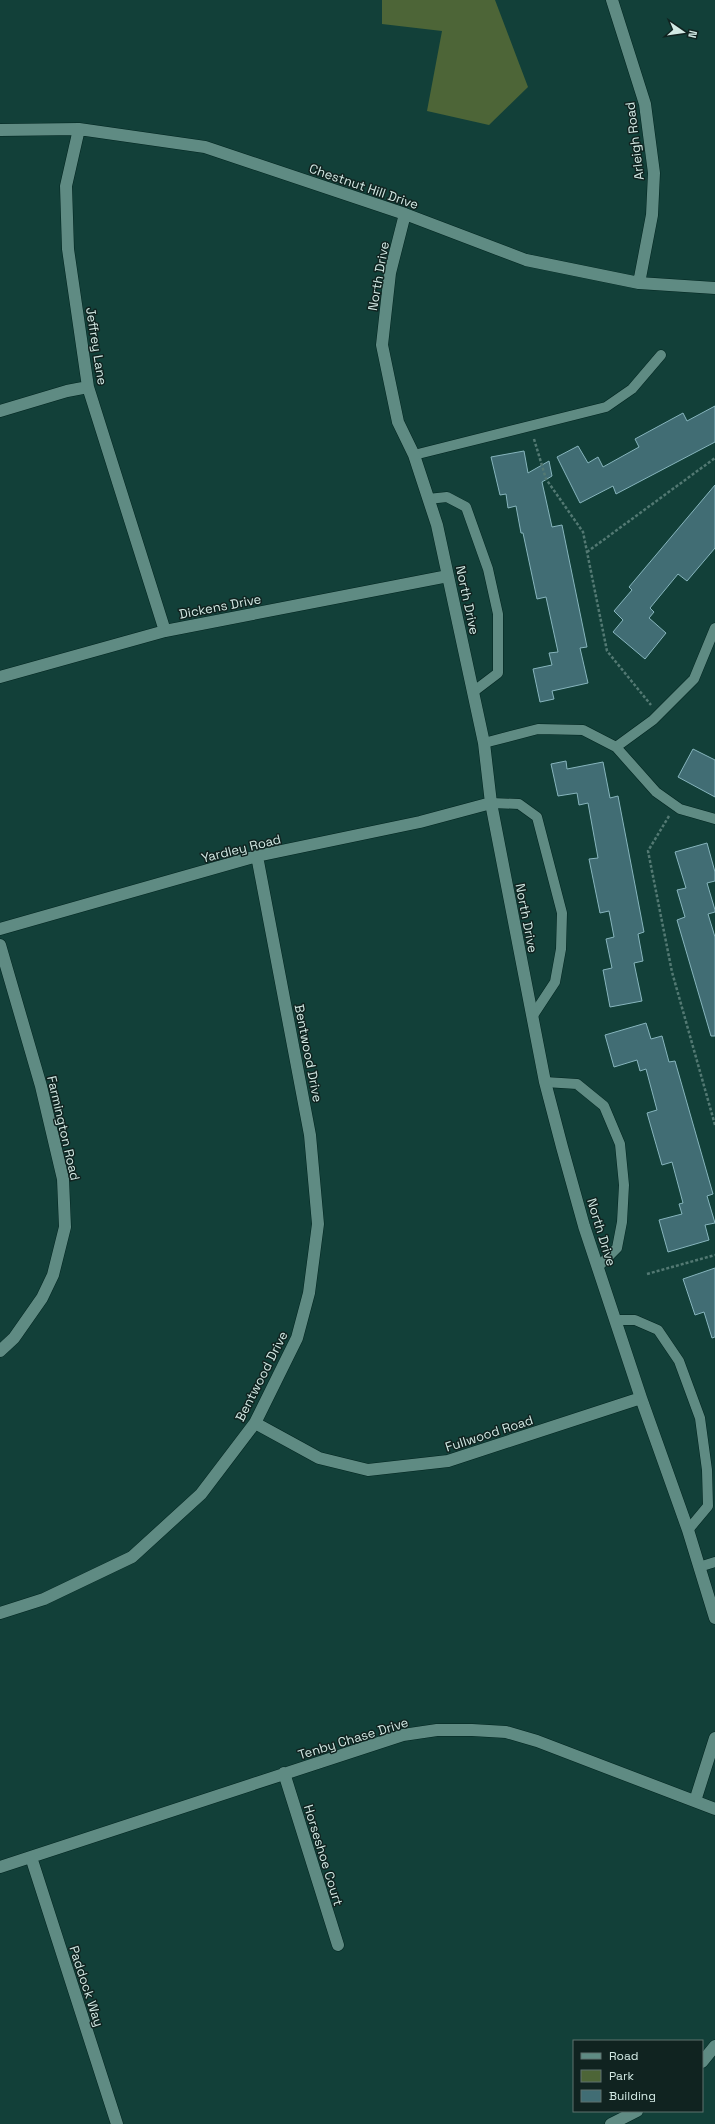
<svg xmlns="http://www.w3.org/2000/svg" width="715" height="2124" font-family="'Space Grotesk',sans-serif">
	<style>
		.green { fill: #4d6537 }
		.building { fill: #416d74; stroke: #87b5bd }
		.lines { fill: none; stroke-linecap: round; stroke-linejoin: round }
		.lane-casing { stroke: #022520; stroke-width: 11 }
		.street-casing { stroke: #022520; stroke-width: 13 }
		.path { stroke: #537973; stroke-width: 2.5; stroke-dasharray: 3 2; stroke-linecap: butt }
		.lane { stroke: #5f8b83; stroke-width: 10 }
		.street { stroke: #5f8b83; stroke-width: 12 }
		.labels { text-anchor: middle; stroke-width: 3; stroke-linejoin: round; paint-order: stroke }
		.street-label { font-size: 13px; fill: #d2e9e4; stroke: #102320 }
	</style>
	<rect width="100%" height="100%" fill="#124039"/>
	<path class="green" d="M382,0h113l33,87 -39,38 -62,-14 15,-80 -60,-7z"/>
	<path class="building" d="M715,406v36l-99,52 -3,-8 -33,17 -23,-46 21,-11 10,17 10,-6 5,10 36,-20 -4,-8 48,-26 4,8z
		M524,451l4,22 21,-12 3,15 -10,6 10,45 10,-2 25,122 -7,1 8,35 -36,8 2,8 -14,3 -7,-33 19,-4 -3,-12 9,-1 -12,-55 -9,2 -14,-66h-2l-5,-27 -8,2 -2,-14 -6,1 -9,-38z
		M715,485v63l-28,33 -9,-7 -28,34 4,4 -5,6 17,15 -21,26 -32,-27 10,-12 -9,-9 18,-21 -3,-3z
		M693,749l22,11v37l-37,-20z
		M566,761l1,8 36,-7 7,36 8,-2 26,136 -6,2 5,27 -9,2 8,38 -32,6 -7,-37 9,-2 -6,-29 8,-2 -5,-26 -9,2 -11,-54 9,-1 -10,-55 -9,2 -2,-12 -19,3 -7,-32z
		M707,843l8,29v9l-8,2 8,27v2l-7,2 7,23v99h-4l-34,-116 8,-3 -8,-27 9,-2 -11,-36z
		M646,1023l5,16 11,-3 7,26 6,-1 38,133 -6,2 8,27 -10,2 4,15 -41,12 -9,-32 23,-6 -3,-10 4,-1 -11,-41 -10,3 -15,-52 10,-3 -11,-41 -6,2 -3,-11 -23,7 -9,-32z
		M715,1268v69l-3,1 -8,-26 -9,3 -12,-36z"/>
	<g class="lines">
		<g class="lane-casing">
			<path id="lane" d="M414,455l192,-48 26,-18 29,-34
				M428,499l19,-2 19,10 22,62 10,45v59l-25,19
				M484,743l54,-14 45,1 33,17 40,45 24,17 35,10
				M616,747l37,-27 41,-41 21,-51
				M491,803l28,1 18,13 25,96 -1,36 -6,33 -23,35
				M545,1082l32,2 27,22 16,38 4,41 -2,37 -5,26 -19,19
				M615,1320h20l23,10 21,31 21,57 7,52 1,36 -20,24
				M699,1567l16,-5"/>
		</g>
		<g class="street-casing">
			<path id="street" d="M612,0l33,104 9,69 -2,42 -13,68
				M79,129l-13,57 2,63 20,138 77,244
				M0,130l79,-1 126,18 200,67 121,46 113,23 76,5
				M405,214l-15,59 -8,72 16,77 16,33 23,70 47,218 7,60 54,279 17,65 22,79 57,172 47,132 27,88
				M0,411l67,-20 21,-4
				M0,677l165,-46 283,-55
				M0,929l257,-73 163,-34 71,-19
				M0,945l41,141 22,93 2,48 -12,48 -11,23 -28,40 -14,13
				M255,1423l64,35 49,12 80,-9 193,-63
				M0,1613l44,-14 88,-42 69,-63 54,-71 42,-85 12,-45 9,-69 -8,-89 -53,-279
				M284,1773l54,172
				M695,1801l20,-63
				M31,1857l86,267
				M0,1867l403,-132 34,-5h35l34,2 31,9 178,68
				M702,2062l13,-16
				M611,2124l26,-13"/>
		</g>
		<path class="path" d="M534,439l12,40 37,53 24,119 44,54
			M587,552l128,-94
			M669,816l-21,35 24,121 43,153
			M647,1274l68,-19"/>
		<use href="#lane" class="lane"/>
		<use href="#street" class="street"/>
	</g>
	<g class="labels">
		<g class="street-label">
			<text transform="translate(634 141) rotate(-97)" y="5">Arleigh Road</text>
			<text transform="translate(364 186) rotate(19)" y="5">Chestnut Hill Drive</text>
			<text transform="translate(378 276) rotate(-80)" y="5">North Drive</text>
			<text transform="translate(97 346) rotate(81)" y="5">Jeffrey Lane</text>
			<text transform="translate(468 600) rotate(78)" y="5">North Drive</text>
			<text transform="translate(220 606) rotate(-11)" y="5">Dickens Drive</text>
			<text transform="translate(241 848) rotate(-14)" y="5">Yardley Road</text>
			<text transform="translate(527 918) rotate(79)" y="5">North Drive</text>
			<text transform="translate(309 1053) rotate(79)" y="5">Bentwood Drive</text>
			<text transform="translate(64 1128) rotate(77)" y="5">Farmington Road</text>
			<text transform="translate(602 1232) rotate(73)" y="5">North Drive</text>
			<text transform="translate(261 1376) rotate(-63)" y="5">Bentwood Drive</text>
			<text transform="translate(489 1433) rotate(-18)" y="5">Fullwood Road</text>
			<text transform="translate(353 1738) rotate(-17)" y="5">Tenby Chase Drive</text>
			<text transform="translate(324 1855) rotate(73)" y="5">Horseshoe Court</text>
			<text transform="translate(87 1986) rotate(72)" y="5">Paddock Way</text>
		</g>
	</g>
	<rect x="573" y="2040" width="130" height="72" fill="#102320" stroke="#5e726e"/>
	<rect x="581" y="2053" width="20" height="6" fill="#5f8b83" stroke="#5e726e"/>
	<text x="609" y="2060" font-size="12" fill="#d2e9e4">Road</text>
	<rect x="581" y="2070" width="20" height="12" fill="#4d6537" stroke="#5e726e"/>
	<text x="609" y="2080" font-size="12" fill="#d2e9e4">Park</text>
	<rect x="581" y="2090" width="20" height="12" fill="#416d74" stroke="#5e726e"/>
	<text x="609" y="2100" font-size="12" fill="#d2e9e4">Building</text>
	<g transform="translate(683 32) rotate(103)" stroke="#102320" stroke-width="3" paint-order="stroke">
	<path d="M0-3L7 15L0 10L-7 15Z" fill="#d2e9e4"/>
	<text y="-6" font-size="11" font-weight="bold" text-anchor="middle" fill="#d2e9e4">N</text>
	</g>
</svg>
